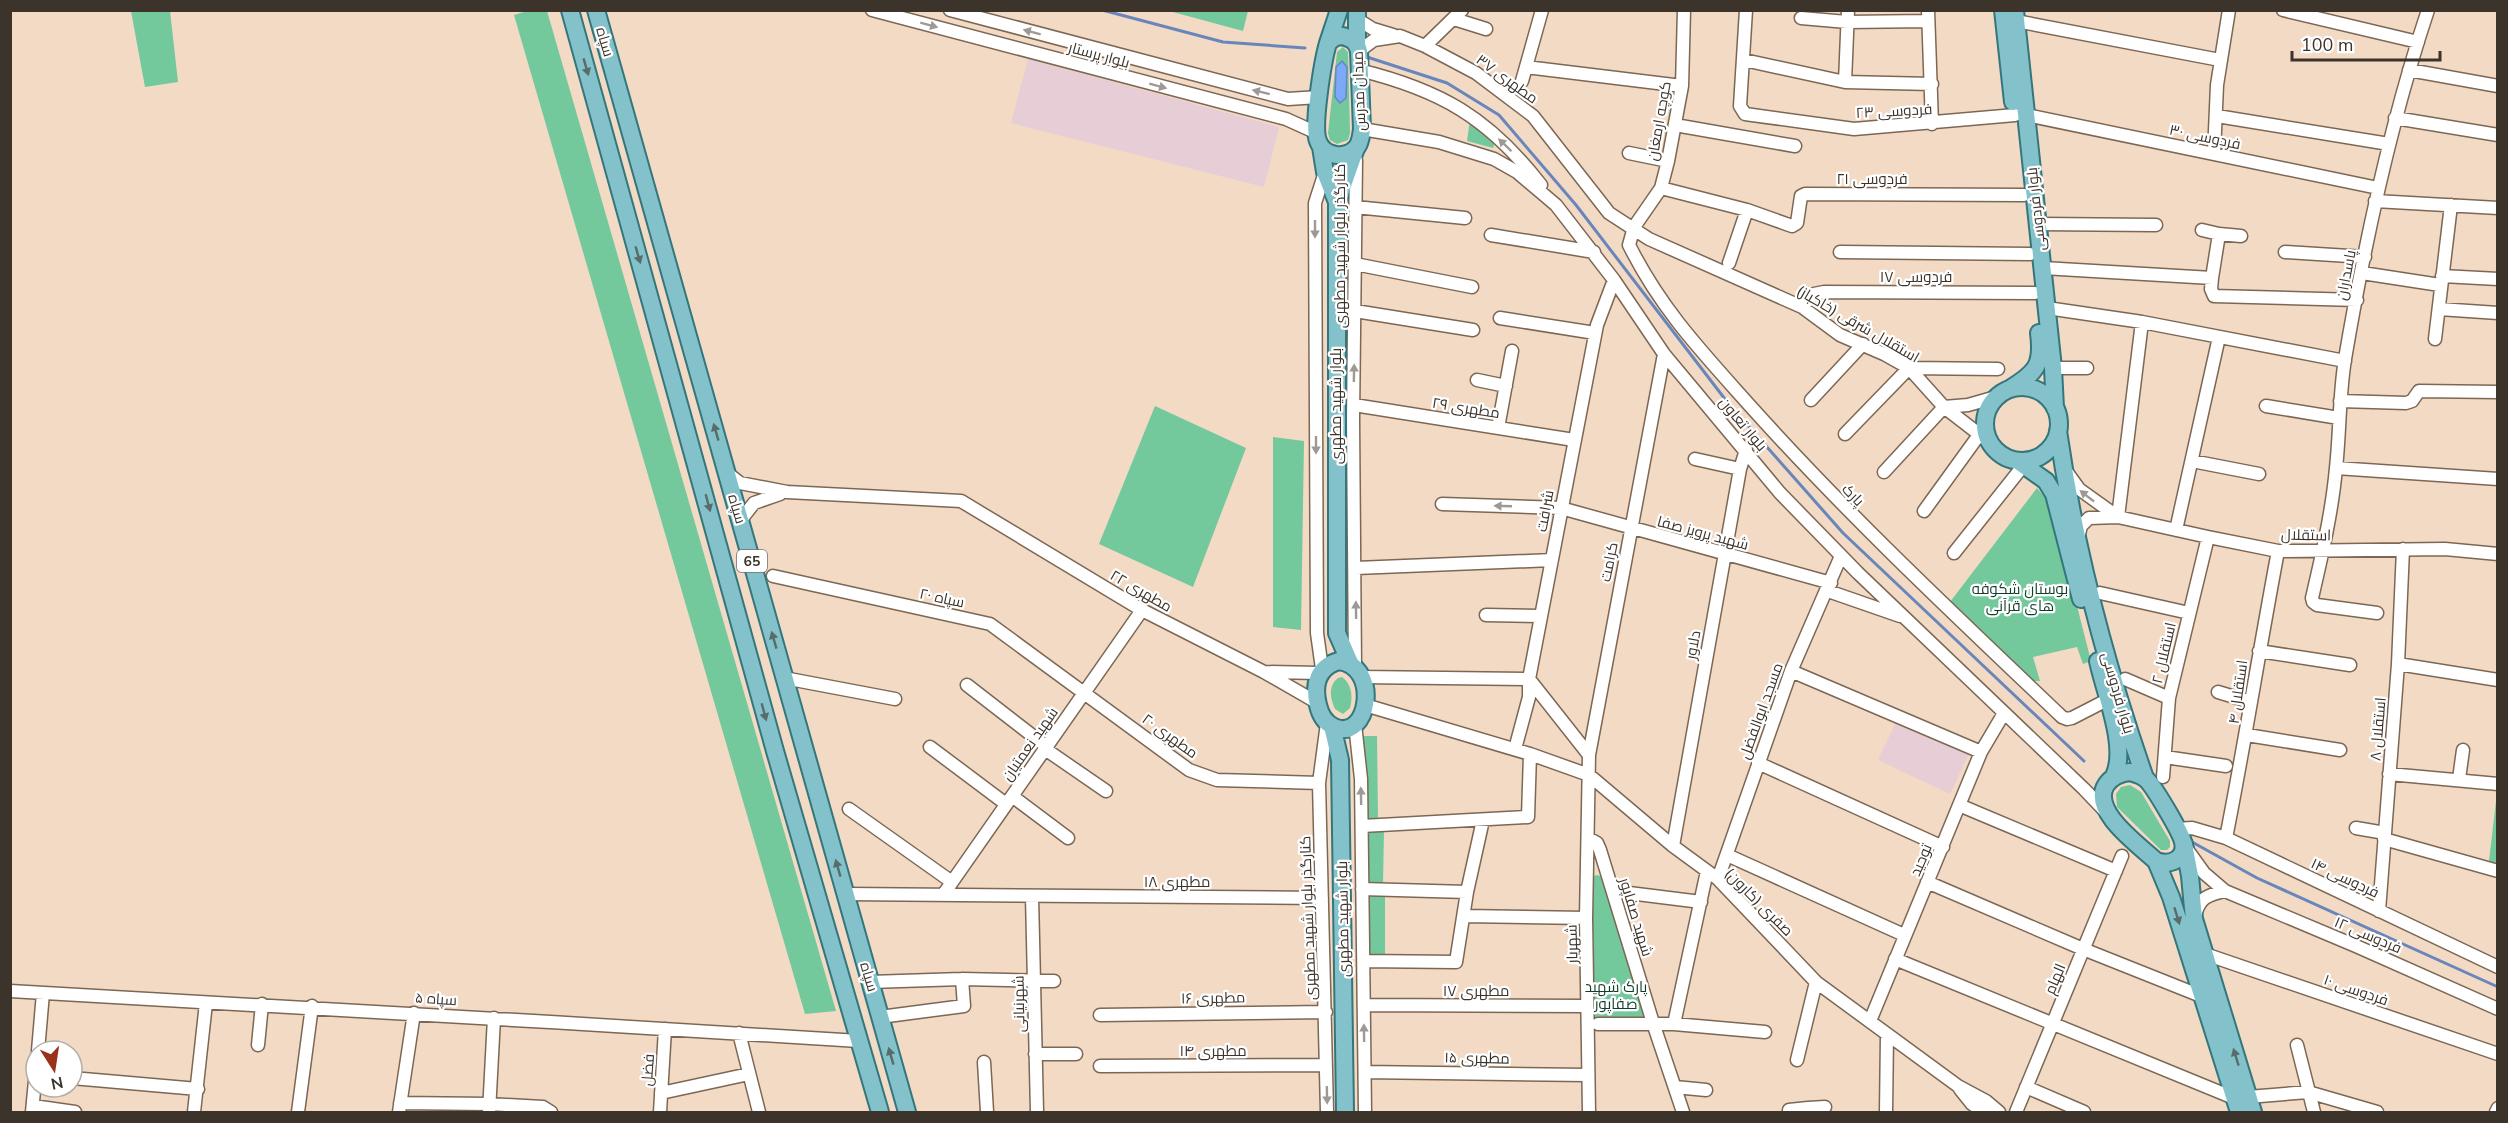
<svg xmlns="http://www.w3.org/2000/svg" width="2508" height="1123" font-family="'Nunito Sans',Cairo,sans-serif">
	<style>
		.education { fill: #e6cdd6 }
		.green { fill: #73c89c }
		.water { fill: #7caaf9; stroke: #6986bb; stroke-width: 1.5 }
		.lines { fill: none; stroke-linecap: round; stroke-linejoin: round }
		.stream { stroke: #6986bb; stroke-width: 3 }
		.minor-casing { stroke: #7c6754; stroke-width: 15 }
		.major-casing { stroke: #34767b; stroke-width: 20 }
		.minor { stroke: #fff; stroke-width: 12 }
		.major { stroke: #83c2ca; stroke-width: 16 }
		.oneway { fill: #9e9995 }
		.oneway2 { fill: #586c6b }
		.labels { text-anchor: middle; stroke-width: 4.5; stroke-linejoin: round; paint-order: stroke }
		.shield { fill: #fff; stroke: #76706b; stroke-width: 1.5 }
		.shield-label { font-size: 14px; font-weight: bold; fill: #3c332b }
		.street-label { font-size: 15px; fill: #3c332b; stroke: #fff }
		.park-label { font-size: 15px; fill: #113e29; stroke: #fff }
	</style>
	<rect width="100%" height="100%" fill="#f2dac5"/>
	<path class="education" d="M1028,59l251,68 -15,60 -253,-64z
		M1897,720l72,34 -19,40 -72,-34z"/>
	<path class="green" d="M131,11h39l8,71 -33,5z
		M527,11h20l289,1000 -31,3 -291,-999z
		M1169,11l79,-1v1l-5,20z
		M1343,47l5,5 2,81 -2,7 -11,4 -7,-4 -2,-7 9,-81z
		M1470,120l25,22 -2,6 -26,-7z
		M1155,406l91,42 -53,139 -94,-43z
		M1273,437l31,4 -3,189 -28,-3z
		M2037,488l14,16 40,157 -8,3 -6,-17 -44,10 7,24h-11l-79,-79z
		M1342,677c10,7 11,20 8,31l-7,6 -8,-5c-5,-11 -7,-23 3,-31z
		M1361,736h16l1,83h-12z
		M2130,785l11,7 29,49v6l-3,3h-6l-44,-43 -1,-13 5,-7z
		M2496,801h2l-1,62 -8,-2z
		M1367,829h17l-1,56h-17z
		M1598,875l5,3 45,142h-55v-144z
		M1385,895v59l-16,1 -1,-59z"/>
	<path class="water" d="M1342,61l5,6 -1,31 -6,5 -5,-6 1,-30z"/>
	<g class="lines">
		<path class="stream" d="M1102,10l121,32 82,6
			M1367,57l80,26 52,32 77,90 152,198 115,130 241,228
			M2192,842l65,36 241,109"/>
		<g class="minor-casing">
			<path id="minor" d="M872,10l414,109 31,14
				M950,10l338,89 31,-2
				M1684,10l-2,76 -14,75 -7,27 -27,39 -5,18c33,66 75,109 123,163 98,109 204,208 310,309l5,2 5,-1 35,-18
				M1746,10l-6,96 5,8 109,15 161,-14
				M1928,10l4,114
				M2283,10l135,32
				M1801,18l46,4 80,-1
				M1357,19l16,10 20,6
				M1454,19l32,10
				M2016,21l204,39
				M1425,46l37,-36
				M1359,51l15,-11 26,-4 25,10 51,27 57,43 76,97 40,26 153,68 38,28 44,19 25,14 35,39 44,34
				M1744,60l101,22 87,2
				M1526,67l156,19
				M1359,70c82,20 130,48 182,115
				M2409,70l89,16
				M1522,81l20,-71
				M1845,82l3,-72
				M2026,115l352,73
				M2217,116l172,28
				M2395,118l103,17
				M1675,125l120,21
				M1362,129l77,13 55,17 23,13 39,33 58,75 50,74 116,139 78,80 226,216 21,22
				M1629,153l39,8
				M2214,154l3,-69 12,-75
				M1661,188l86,22 45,16 5,-3 4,-27 4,-2 219,1
				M2375,201l123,7
				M1355,207l110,11
				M2038,224l118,1
				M2202,230l17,4 -7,44
				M2219,234l22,2
				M1491,235l103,17
				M1840,252l190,2
				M2285,252l80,5
				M1729,263l18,-53
				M1355,264l117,23
				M2043,268l169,10 -1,11 3,7 143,4
				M2362,273l78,12
				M2442,276l56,3
				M1802,307l12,-13 10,-2 211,1
				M2047,308l95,14 203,39
				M2439,309l59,4
				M1355,311l118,19
				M1500,318l95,15
				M2435,339l16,-134
				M2053,368h34
				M1477,380l29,6
				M1811,400l52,-56
				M2340,401l66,2 6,-2 7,-10 79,1
				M1354,405l220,35
				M2266,406l73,12
				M1944,407l24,-2 28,-8
				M1498,428l14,-77
				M1845,434l64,-66 89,1
				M1695,459l45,10
				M2192,461l67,13
				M2336,468l162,11
				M2066,471l13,18 39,28
				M1884,472l60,-65
				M727,473l13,10 47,9 174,9 181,109 122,62 54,31
				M1442,504l119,4
				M1568,510l263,73
				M1924,511l55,-76
				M2118,517l24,-195
				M740,521l14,-18 26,-9
				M2176,530l43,-193
				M2078,538l3,-12 8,-8 29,-1 90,20 70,14 167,-2 53,5
				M1954,553l69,-87
				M1356,568l196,-8
				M773,576l217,48 199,146 28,10 102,3
				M1828,591l72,25
				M2100,593l89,20
				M2377,613l-60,-8 -4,-3 -1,-4c10,-43 20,-86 24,-130 4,-36 3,-72 9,-109 20,-118 45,-235 83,-349
				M1486,615l54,1
				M2259,651l91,14
				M2398,664l100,16
				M1355,668l-2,-249 3,-259
				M1322,669l-5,-36 -2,-430 10,-31
				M1791,671l190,81
				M1265,672l54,1
				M1361,677l168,2 60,76
				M784,678l111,21
				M2125,679l44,19
				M967,685l80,62
				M2218,692l33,10
				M1365,705l165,49 59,21 84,71 45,33 98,103 142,104 28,15 13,11
				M1355,724l6,55 4,333
				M2247,735l93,15
				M930,747l76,57
				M1045,749l61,42
				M1515,749l14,-52v-18l68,-354 17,-45
				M2165,757l61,9
				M1758,763l185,84
				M2389,774l109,10
				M2163,777l6,-79 39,-161
				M2459,779l4,-29
				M1012,796l56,42
				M1959,805l157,66
				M849,809l103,73
				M1362,826l166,-9 2,-63
				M2356,828l29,5
				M2176,829l16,-1 34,10 272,129
				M1588,838l9,5 3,7 53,173 30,89
				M2226,838c19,-96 34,-192 52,-287
				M2384,839l114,32
				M1673,846l67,-377 6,-19
				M2186,848l18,25 21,18 131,55 142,63
				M1727,855l177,80
				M1718,879l73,-208 50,-115
				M1927,882l156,67 118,47
				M1362,889l105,3
				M1613,891l88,11
				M845,894l477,4
				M943,895l199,-285
				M1032,896l5,216
				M2379,911l19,-247 5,-115
				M1465,916l121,2
				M2195,916c4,-18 12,-21 30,-25
				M2205,954l293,100
				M1895,959l339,139
				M1363,961l93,1 11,-70 16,-72
				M870,982l92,-3 92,2
				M10,991c284,16 566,32 849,50
				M1364,1005l223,1
				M1100,1015l226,-3
				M880,1017l84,-11 -2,-27
				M1870,1021l111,-269 23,-39
				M1598,1024h76l91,8
				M1674,1024l33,-153
				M739,1033l20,79
				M258,1045l4,-41
				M2297,1045l17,67
				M38,1051l5,-58
				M1035,1054h41
				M1797,1060l19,-78
				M984,1062l3,50
				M1100,1066l226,-1
				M1365,1072l223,3
				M72,1078l126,11
				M1675,1087l31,3
				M2026,1087l58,25
				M1960,1089l12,15 11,8
				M661,1093l88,-19
				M2248,1097l60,-5 69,20
				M400,1103l89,1 54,3 8,5
				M33,1106l42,6
				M1808,1108l17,-1
				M1789,1110l19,-2v4
				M32,1112l4,-42
				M194,1112l12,-109
				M298,1112l14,-106
				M399,1112l15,-99
				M489,1112l5,-94
				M660,1112l5,-83
				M1327,1112l-8,-329 8,-60
				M1589,1112l-3,-194 3,-163 75,-401
				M1886,1112l1,-77
				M2016,1112l106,-256
				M2496,1112l2,-4"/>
		</g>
		<g class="major-casing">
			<path id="major" d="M570,10l205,741 105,361
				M596,10l311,1102
				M2003,10l10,92
				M2015,10l38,358 2,40
				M1343,36c9,3 14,6 16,15l3,78c-1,6 -1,12 -5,18 -11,13 -33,10 -39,-6 -6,-15 5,-81 10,-98l7,-6z
				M1328,43l11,-33
				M1357,45v-35
				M1321,147l4,25 12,30v431l14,32
				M1337,202l19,-54
				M1985 424a37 37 0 1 1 74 0a37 37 0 1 1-74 0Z
				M2011,388c26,-16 32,-24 28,-55
				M2058,431c17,118 48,235 87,347
				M2018,461l28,20 8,13 27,105
				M1339,661c42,5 30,82 -5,66 -9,-4 -14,-13 -16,-22 -5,-20 -1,-38 21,-44z
				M2098,661c7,33 30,86 16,115
				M1332,726l8,34 5,352
				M2130,772c7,2 12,3 17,8 7,7 34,52 36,62 4,17 -13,24 -27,19 -17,-16 -66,-50 -50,-76 6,-9 14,-12 24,-13z
				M2184,844l6,32 4,43 59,193
				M2156,861l15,36 68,215"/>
		</g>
		<use href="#minor" class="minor"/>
		<use href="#major" class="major"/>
	</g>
	<defs><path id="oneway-solid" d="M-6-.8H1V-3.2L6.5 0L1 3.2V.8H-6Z" transform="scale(1.5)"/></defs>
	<g class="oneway">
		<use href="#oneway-solid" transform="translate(929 25) rotate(15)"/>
		<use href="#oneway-solid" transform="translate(1032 32) rotate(-165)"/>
		<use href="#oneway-solid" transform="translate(1158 86) rotate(15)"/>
		<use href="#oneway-solid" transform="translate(1261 92) rotate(-166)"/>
		<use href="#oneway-solid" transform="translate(1505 145) rotate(-136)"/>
		<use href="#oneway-solid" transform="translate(1315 229) rotate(90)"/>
		<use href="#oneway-solid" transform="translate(1354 373) rotate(-89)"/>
		<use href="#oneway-solid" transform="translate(1316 445) rotate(90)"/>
		<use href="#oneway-solid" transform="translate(2087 496) rotate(-142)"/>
		<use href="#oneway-solid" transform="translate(1503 506) rotate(-178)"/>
		<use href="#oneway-solid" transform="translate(1356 610) rotate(-91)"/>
		<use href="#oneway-solid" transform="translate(1361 796) rotate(-91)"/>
		<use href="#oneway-solid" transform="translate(1364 1033) rotate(-91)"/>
		<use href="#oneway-solid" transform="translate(1327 1095) rotate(89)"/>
	</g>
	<g class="oneway2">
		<use href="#oneway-solid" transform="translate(586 67) rotate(74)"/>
		<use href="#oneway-solid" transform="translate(638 255) rotate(74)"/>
		<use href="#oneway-solid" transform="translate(716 432) rotate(-106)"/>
		<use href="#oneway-solid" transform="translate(708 503) rotate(75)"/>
		<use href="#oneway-solid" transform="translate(774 640) rotate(-106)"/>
		<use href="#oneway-solid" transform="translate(764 712) rotate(75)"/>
		<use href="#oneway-solid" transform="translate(838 868) rotate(-106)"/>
		<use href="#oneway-solid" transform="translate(2177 916) rotate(73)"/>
		<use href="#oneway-solid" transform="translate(891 1056) rotate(-106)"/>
		<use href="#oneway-solid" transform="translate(2236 1057) rotate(-107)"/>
	</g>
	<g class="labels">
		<rect class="shield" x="737" y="550" width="30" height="22" rx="4.5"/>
		<g class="shield-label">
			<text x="752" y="566">65</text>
		</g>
		<g class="street-label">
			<text transform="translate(605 42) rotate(74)" y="5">سپاه</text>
			<text transform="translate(1099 55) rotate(15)" y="5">بلوار پرستار</text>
			<text transform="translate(1507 79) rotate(36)" y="5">مطهری ۳۷</text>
			<text transform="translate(1359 91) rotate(-92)" y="5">میدان مدرس</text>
			<text transform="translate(1894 111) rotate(-3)" y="5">فردوسی ۲۳</text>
			<text transform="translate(1659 121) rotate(-80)" y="5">کوچه ارمغان</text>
			<text transform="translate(2205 137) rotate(12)" y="5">فردوسی ۳۰</text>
			<text x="1872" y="184">فردوسی ۲۱</text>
			<text transform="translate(2036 209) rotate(-96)" y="5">بلوار فردوسی</text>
			<text transform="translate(1340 246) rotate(-90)" y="5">کنارگذر بلوار شهید مطهری</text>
			<text transform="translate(2346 275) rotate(-79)" y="5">پاسداران</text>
			<text x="1916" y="282">فردوسی ۱۷</text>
			<text transform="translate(1858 324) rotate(30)" y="5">استقلال شرقی (خاکباز)</text>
			<text transform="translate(1336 406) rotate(-90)" y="5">بلوار شهید مطهری</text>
			<text transform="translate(1466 408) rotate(9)" y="5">مطهری ۲۹</text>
			<text transform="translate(1743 424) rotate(50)" y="5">بلوار تعاون</text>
			<text transform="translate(1853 495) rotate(46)" y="5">پارک</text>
			<text transform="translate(737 509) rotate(74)" y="5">سپاه</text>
			<text transform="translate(1545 511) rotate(-80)" y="5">شرافت</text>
			<text transform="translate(1703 533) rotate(15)" y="5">شهید پرویز صفا</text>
			<text transform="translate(2306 535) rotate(1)" y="5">استقلال</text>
			<text transform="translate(1609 562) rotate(-79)" y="5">کرامت</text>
			<text transform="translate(1141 591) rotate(30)" y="5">مطهری ۲۲</text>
			<text transform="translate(942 598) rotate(12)" y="5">سپاه ۲۰</text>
			<text transform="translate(1693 645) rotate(-80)" y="5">دلاور</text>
			<text transform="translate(2164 653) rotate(-77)" y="5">استقلال ۲</text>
			<text transform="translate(2238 692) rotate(-82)" y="5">استقلال ۴</text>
			<text transform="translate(2118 693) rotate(74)" y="5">بلوار فردوسی</text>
			<text transform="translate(1761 711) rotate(-70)" y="5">مسجد ابوالفضل</text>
			<text transform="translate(2378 729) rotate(-85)" y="5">استقلال ۸</text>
			<text transform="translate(1170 736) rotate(36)" y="5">مطهری ۲۰</text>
			<text transform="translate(1030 744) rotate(-55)" y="5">شهید نعمتیان</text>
			<text transform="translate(1921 860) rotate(-67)" y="5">توحید</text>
			<text transform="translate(2345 878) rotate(25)" y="5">فردوسی ۱۴</text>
			<text x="1177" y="887">مطهری ۱۸</text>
			<text transform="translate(1759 902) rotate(45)" y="5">صفری (کارون)</text>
			<text transform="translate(1636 917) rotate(73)" y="5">شهید صفاپور</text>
			<text transform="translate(1308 918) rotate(-92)" y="5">کنارگذر بلوار شهید مطهری</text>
			<text transform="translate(1343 919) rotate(-91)" y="5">بلوار شهید مطهری</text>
			<text transform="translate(2368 935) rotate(23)" y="5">فردوسی ۱۲</text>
			<text transform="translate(1572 944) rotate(-91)" y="5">شهریار</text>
			<text transform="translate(869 977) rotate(74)" y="5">سپاه</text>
			<text transform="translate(2055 979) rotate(-67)" y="5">الهام</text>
			<text transform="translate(2356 990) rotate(19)" y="5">فردوسی ۱۰</text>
			<text x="1476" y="996">مطهری ۱۷</text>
			<text transform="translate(1213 998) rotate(-1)" y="5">مطهری ۱۶</text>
			<text transform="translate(436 999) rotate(4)" y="5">سپاه ۵</text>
			<text transform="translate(1019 1004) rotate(-91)" y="5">شهرنیانی</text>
			<text x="1213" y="1056">مطهری ۱۴</text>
			<text transform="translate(1477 1058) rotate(1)" y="5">مطهری ۱۵</text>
			<text transform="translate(648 1070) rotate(-86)" y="5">فضل</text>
		</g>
		<g class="park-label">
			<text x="2020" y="594">بوستان شکوفه<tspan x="2020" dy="17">های قرآنی</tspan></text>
			<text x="1616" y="992">پارک شهید<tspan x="1616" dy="17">صفاپور</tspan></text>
		</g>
	</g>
	<rect width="2508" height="1123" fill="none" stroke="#3c332b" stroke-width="24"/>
	<g transform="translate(54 1069) rotate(168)"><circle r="28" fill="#ffffff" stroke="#b1adaa" stroke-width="1.5"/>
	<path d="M0-4.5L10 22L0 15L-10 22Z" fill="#9a311b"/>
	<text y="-9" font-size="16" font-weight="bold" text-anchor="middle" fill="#3c332b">N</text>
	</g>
	<path d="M2292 51v9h148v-9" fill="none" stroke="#3c332b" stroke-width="3"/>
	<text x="2301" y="51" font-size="18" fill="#3c332b" stroke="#ffffff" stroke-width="4.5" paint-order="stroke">100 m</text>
</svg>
